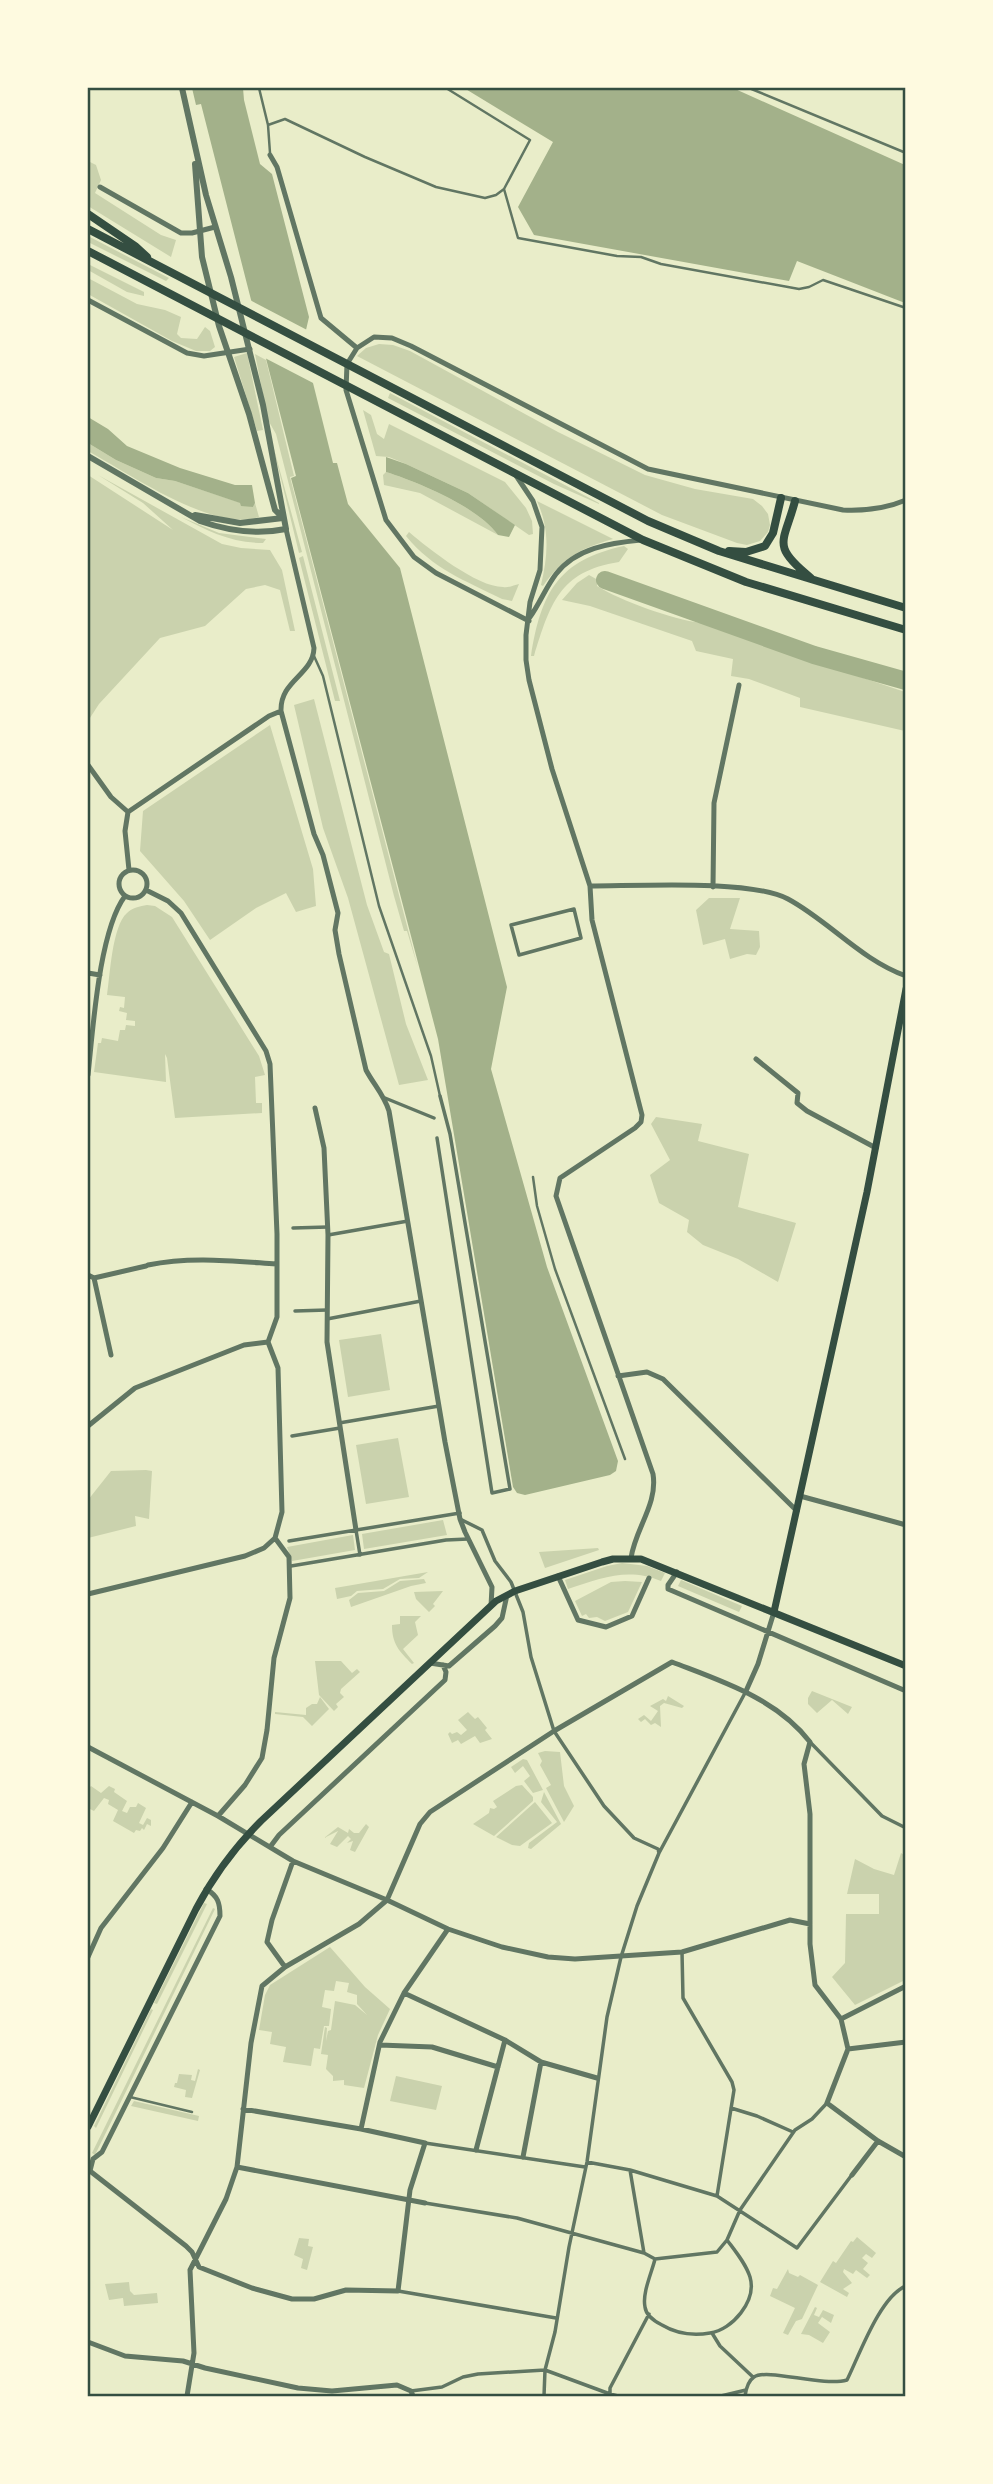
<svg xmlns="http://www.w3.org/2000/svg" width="993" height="2484" font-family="'Sofia Sans Condensed',sans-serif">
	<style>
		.green { fill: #cad2ad }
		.water { fill: #a3b18a }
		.pier { fill: #e9edc9 }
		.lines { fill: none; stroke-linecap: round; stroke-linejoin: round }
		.river { stroke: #a3b18a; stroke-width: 18 }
		.service { stroke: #617663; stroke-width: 2.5 }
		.pedestrian { stroke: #617663; stroke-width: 3.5 }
		.minor { stroke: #617663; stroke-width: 5 }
		.tertiary { stroke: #617663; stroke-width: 6 }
		.secondary { stroke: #344e41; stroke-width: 7 }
		.trunk { stroke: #344e41; stroke-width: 8 }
		.neatline { fill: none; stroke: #344e41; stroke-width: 2.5 }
	</style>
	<rect width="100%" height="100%" fill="#e9edc9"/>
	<path class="green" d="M88,161l8,4 5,15 -6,13 66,42 15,5 -5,17 -83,-51z
		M88,236l81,42 -3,3 -78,-39z
		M88,264l56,28v4l-17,-4 -39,-22z
		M88,278l49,26 28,6 16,7 -4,17 4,4 16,1 8,-12 5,4 5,16 -5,4h-14l-24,-10 -84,-47z
		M379,344l14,1 17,6 148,81 87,43 50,14 58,10 9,7 6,8 2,11 -2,7 -8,9 -13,4 -10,-2 -75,-28 -305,-159 9,-8z
		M247,353l16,77 -6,1 -23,-74z
		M255,354l11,6 28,116 -4,1 128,491 -11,-37h-3l-10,-35 -118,-462 -8,-14z
		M390,393l209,110v1l-45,-20 -166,-86z
		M363,410l8,5 6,19 7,5 5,-15 116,58 21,26 6,13 1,13 -4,1 -61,-42 -62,-29 -17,-7 -13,-1z
		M271,438l31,114 -3,1z
		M88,443l28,17 40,18 19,3 78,26 2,-4 4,14c-47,15 -129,-43 -171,-66z
		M386,472c32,10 92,35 112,63l-78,-42 -36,-8 -1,-10z
		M88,475l85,55 -30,-27 -45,-28 124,69 19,4 29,2 12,20 13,61h-5l-10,-41 -15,-5 -19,4 -41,37 -45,12 -61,66 -11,17z
		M537,501l76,38c-34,10 -49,18 -70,47l-2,-1c7,-30 9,-55 -4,-84z
		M181,517l38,16 47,6 -3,4c-32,0 -55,-12 -82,-26z
		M409,532c20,17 68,55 94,55 6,1 11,-2 16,-3l-7,17 -10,-2c-38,-19 -69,-30 -96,-63z
		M624,546l4,3 -9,13c-60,9 -69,43 -85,94h-3c10,-63 27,-96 93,-110z
		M303,556l37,145h-5l-36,-143z
		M589,575l9,5 -1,6c24,15 75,33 104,37l204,69v39l-105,-24v-9l-51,-19 -18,-3 2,-17 -37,-8 -4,-10 -102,-35 -28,-6 15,-17z
		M314,699l53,206 17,47 5,2 17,70 22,56 -29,5 -51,-187 -25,-70 -29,-123z
		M270,725l43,144 3,37 -20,6 -10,-19 -30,15 -46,32 -26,-39 -44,-50 3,-40z
		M709,898h31l-10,31 29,2 1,16 -4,8 -9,-1 -17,5 -5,-20 -22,6 -7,-35z
		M147,905l8,1 17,11 87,139 6,19 -10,2 1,26h6v10l-87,5 -8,-60 -2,-4 1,28 -72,-10 4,-29h3l1,-5 16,3 2,-11h5l1,-5 9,1v-5l-9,-1 1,-7 -8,-2 1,-4 4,1 1,-11 -18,-2c3,-19 5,-69 20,-82 5,-5 13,-7 20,-8z
		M656,1117l46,7 -4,17 51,13 -11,53 58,16 -18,59 -40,-23 -35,-14 -16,-13 2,-12 -30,-17 -9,-28 20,-15 -19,-36z
		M381,1334l9,56 -42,7 -9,-57z
		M398,1438l11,59 -43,7 -10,-59z
		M146,1470l6,1 -3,48 -14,-3 1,10 -48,12v-38l23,-29z
		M443,1520l4,15 -83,14 -2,-15z
		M353,1535l2,15 -63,11 -5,-14z
		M598,1548l1,2 -54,18 -6,-16z
		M622,1563l25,3 18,7 -4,8c-33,-14 -60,-3 -93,8l-3,-9 42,-14z
		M428,1572l-9,6 -19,1 -17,10 -26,2 -6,5 -14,3 -2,-11z
		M424,1579l2,4 -15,3 -60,21 -2,-7 9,-7 26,-2 16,-10z
		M681,1580l61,26 -3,6 -61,-26z
		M625,1581l17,1 -14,30 -23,9 -8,-4 -8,1 -3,-4 -4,2 -7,-15 36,-19z
		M443,1591l-10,13 2,2 -6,6 -13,-13 -2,-7z
		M400,1616h21l-6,6 3,13 -15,14 11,14 -2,1c-13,-13 -20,-20 -20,-39l8,-1z
		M315,1661h26l11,12 5,-4 3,3 -19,17 -1,4 4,4 -8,7 2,3 -4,4 -15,-16z
		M812,1691l40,16 -4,7 -16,-14 -15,13 -9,-9v-6z
		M668,1696l16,10 -2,2 -18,-5 -4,3 1,21 -6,-4 -4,2 -6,-6 -4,3 -3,-3 6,-4 7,6 7,-10 -8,-5 13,-7 3,2z
		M320,1697l9,12 -17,17 -9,-9 -28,-3v-2l31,3v-7l6,-4h5z
		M468,1712l7,7 3,-2 9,11 -2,2 7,9 -12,4 -5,-7 -14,8 -3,-4 -6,3 -4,-9 2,-2 2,2 5,-2 4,3 6,-5 -9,-10z
		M545,1751l15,1 4,34 10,20 -10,16 -18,-34 5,-3 -11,-20 2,-4 -4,-8z
		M523,1759l4,1 16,30 -10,3 -9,-12 6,-5 -7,-10 -8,7 -4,-6z
		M522,1785l11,12v4l-39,35 -21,-12 16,-11 1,-5 4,1 3,-2 -4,-6 23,-15z
		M91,1786l10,7 8,-7 6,3 -1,3 13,9 -5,10 5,2 3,-6h6l2,-4 8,5 -7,15 4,2 4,-7 4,2v6l-4,-2 -3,6 -2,-2 -2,3 -4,-1 -2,3 -21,-12 5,-11 -10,-6 1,-4 -5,-2 -10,13 -6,-3v-19z
		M544,1792l17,32 -30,25 -3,-1 1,-5 28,-21 -16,-20z
		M535,1802l17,21 -32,23 -8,-1 -16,-8z
		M366,1824l3,3 -14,25 -5,-2 3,-9 -6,2 4,-4 -3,-3 -11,11 -7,-3 8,-13 -14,7 14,-11 10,6 1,-4 5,4h5z
		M901,1853l5,3 -1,124 -50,25 -23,-28 13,-14 1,-49h33v-20h-32l8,-35 19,10 20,6z
		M204,1903l3,1 -50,100 -3,-1z
		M213,1908l2,1 -120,246 -3,-2z
		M330,1947l35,40 25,22 -12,26 -14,53 -20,-3v-5l-11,1v-5l-7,-7 2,-14 -7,-1 4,-27 2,1 -1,13 2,-10 3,-1 4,-29 20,4 12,10 -10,-11v-9l-10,-3 2,-9 -13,-2 -2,10 -9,-1 -3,17 9,2 -2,17h-5l-4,23 -6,-1 -3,18 -28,-4 3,-15 -16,-3 2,-12 -13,-2 6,-35 5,-10z
		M151,2009l2,1 -57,118 -2,-2z
		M198,2069l2,1 -8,28 -7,-1 1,-7 -12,-3 1,-4h2l2,-9 13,1 -1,5 4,1z
		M396,2076l46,10 -6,24 -46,-9z
		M134,2101l65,15 -1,5 -67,-15z
		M857,2237l19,16 -4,5 -6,-4 -4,4 6,5 -5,6 7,6 -3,3 -11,-8 -3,4 -9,-5 -1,3 9,11 -9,6 6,4 -2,4 -27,-15 13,-21 3,2 15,-22 2,1z
		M299,2238l10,1 -1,7 5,1 -6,23 -6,-2 2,-9 -9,-4z
		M788,2269l1,4 9,4 2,-2 18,10 -16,34 -6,2 -8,14 -5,-2 12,-25 -25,-12 3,-8 4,1z
		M129,2282l1,9 4,4 23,-2 1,10 -34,3 -1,-8 -14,2 -4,-16z
		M815,2307l2,1 -3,7 5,2 4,-7 11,5 -3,8 -9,-6 -4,6 12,9 -7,11 -14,-8 -8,-1z"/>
	<path class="water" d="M192,88h51l1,12 16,64 12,10 37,143 -6,26 30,120h4l11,41 52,64 107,419 -16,82 56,198 71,194 -2,10 -6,4 -85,20 -8,-2 -4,-6 -75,-448 -147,-561 5,-2 -95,-372 -5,1z
		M464,88h269l172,77v138l-108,-42 -8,20 -255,-46 -16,-28 35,-65z
		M88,417l20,12 19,17 53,22 55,17h17l3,18 -2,4 -12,-1 -1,-3 -65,-22 -19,-3 -40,-18 -28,-17z
		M386,457l20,7 62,29 47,32 -6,12 -11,-2c-20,-28 -80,-53 -112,-63z"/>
	<path class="pier" d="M248,299l61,32 -3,12 11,42 -54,-28z"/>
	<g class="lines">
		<path class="river" d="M605,580l209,75 92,26"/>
		<path class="service" d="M259,88l9,37 2,28
			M446,88l84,52 -26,49
			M749,88l157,65
			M268,125l17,-6 80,38 71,30 49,11 11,-3 8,-6 14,49 99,18 24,1 20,7 138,25 10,-2 14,-7 83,28
			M314,656l9,20 56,230 52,150 9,40
			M533,1177l4,29 18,63 70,190
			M130,2097l62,15"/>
		<path class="pedestrian" d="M574,909l7,29 -62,17 -8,-30z
			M385,1098l49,20
			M437,1138l55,355 18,-4 -60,-355 -10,-38
			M293,1228l35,-1
			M328,1235l80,-14
			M295,1311l32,-1
			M327,1319l94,-18
			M339,1423l100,-17
			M292,1436l48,-8
			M460,1519l22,11 13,31 16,21 12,30 8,45 23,74 50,75 30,32 24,11 1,4
			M356,1530l4,25
			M289,1541l171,-28
			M291,1566l155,-26 22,-1
			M810,1742l72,74 24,12
			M682,1952l1,46 49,84 2,8 -17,106
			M731,2108l26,8 36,16
			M425,2143l160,24
			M587,2162l43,8 87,26 80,52 54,-72
			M630,2170l14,83
			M425,2203l92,15 127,35 11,6 62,-7 10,-12 13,-30 55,-80 17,-11 15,-16
			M655,2259c-3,13 -13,34 -10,48 1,9 9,14 17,18 15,9 30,11 48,8 22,-3 47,-32 40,-56 -4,-13 -14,-25 -23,-37
			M398,2291l158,27
			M712,2333l8,13 33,31
			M411,2391l31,-4 21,-10 15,-3 67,-4 65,24v-6l39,-74
			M610,2394l8,2
			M544,2396l1,-26 10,-38 14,-85 18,-85 20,-145 14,-60 16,-51 22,-53 86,-160
			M721,2396l25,-6
			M745,2396c1,-7 3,-15 9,-19 13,-9 69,10 93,3 12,-24 33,-84 59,-94"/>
		<path class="minor" d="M270,155l7,12 44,151 36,30
			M100,187l81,46h11l23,-6
			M88,300l99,53 17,3 46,-7
			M515,474l18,27 9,26 -2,43 -10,32 -4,33v25l3,20 23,89 38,117 2,34 50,195 -1,7 -6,6 -75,50 -4,18 97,278c5,30 -18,55 -22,84
			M286,529l28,119c-1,27 -34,32 -33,63l33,123 9,21 15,58 -3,17 4,24 27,116c8,15 18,25 23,41l56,331 15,77 5,13 27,55 -1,19
			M530,617c10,-14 16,-30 26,-43 20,-26 54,-31 85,-34
			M529,621l-93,-48 -22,-16 -28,-37 -40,-130 1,-26 10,-16 17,-11 18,1 19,8 237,123 195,41c23,1 42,-1 63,-10
			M88,765l23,32 17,15
			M128,812l141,-96 12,-5
			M128,812l-3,19 4,39
			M119 884a14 14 0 1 1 28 0a14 14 0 1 1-28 0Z
			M590,886c47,0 160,-7 198,13 41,22 73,61 118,77
			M713,887l1,-84 25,-118
			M88,973l12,2
			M756,1059l42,34 -1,10 10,8 69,37
			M88,1075c5,-46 11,-144 37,-179
			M315,1108l9,40 1,22 3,65 -1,107 29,188
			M148,1265c42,-9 85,-4 128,-1
			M88,1275l6,3 17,77
			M94,1278l52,-12
			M618,1376l29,-4 16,7 134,132
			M88,1426l47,-38 109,-43 24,-3
			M800,1496l106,29
			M677,1572l-9,13v4l238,102
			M558,1576l20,44 28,7 26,-11 17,-38
			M88,1594l157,-38 19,-8 11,-10 7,-26 -4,-144 -10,-26 9,-25v-83l-7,-170 -4,-13 -85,-138 -13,-12 -22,-11
			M430,1663l19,3 46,-40 7,-8 5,-23
			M746,1691l12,-27 16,-52
			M88,1747l130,69 75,45 94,39 61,29 54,18 46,10 27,2 107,-7 108,-32 20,4
			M218,1816l27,-31 17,-27 5,-28 7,-72 16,-60 -1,-41 -14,-19
			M270,1847l9,-12 166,-155 1,-8 -3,-7
			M206,1889c12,7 14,14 14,27l-118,236 -9,7 -3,12 96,75 6,6 7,15 53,21 40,11h22l32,-9 52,1 12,-101 15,-47 -64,-14 -118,-20
			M88,1957l13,-29 62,-80 29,-46
			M285,1967l-18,-25 5,-22 21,-59
			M404,1993l101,47 36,22 56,16
			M841,2019l65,-33
			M380,2045l52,2 66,20
			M848,2049l58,-7
			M361,2129l19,-87 24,-49 44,-64
			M476,2150l29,-110
			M523,2157l18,-95
			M237,2167l188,36
			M852,2175l26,-34
			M88,2342l37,14 58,5 22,7 93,20 34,3 65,-6 14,6 2,5
			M187,2396l7,-43 -4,-83 36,-71 11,-32 14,-124 11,-57 23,-19 74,-43 28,-24 33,-76 10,-12 124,-81 118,-69c49,19 104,36 138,80l-6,22 6,50v130l5,41 26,34 7,30 -21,54 51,38 28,16"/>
		<path class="tertiary" d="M195,164l7,93 17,69 30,88 26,96 8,8
			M88,456l112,65c28,10 56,14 86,8l-23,-124 -32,-128 -25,-82 -24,-107
			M195,515l45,8 43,-5"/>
		<path class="secondary" d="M774,1612l93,-420 39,-203
			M88,2127l108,-218c17,-32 39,-62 65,-88l235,-220 19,-10 87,-29 11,-3h28l265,107"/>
		<path class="trunk" d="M88,214l47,32 12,11
			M88,229l560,292 71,30 187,57
			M88,251l555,289 103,42 160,48
			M795,501c-11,42 -25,44 16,77
			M729,551l17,1 19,-6 8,-13 8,-35"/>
	</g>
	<rect width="993" height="2484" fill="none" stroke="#fefae0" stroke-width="178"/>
	<rect x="89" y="89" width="815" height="2306" class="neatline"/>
</svg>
